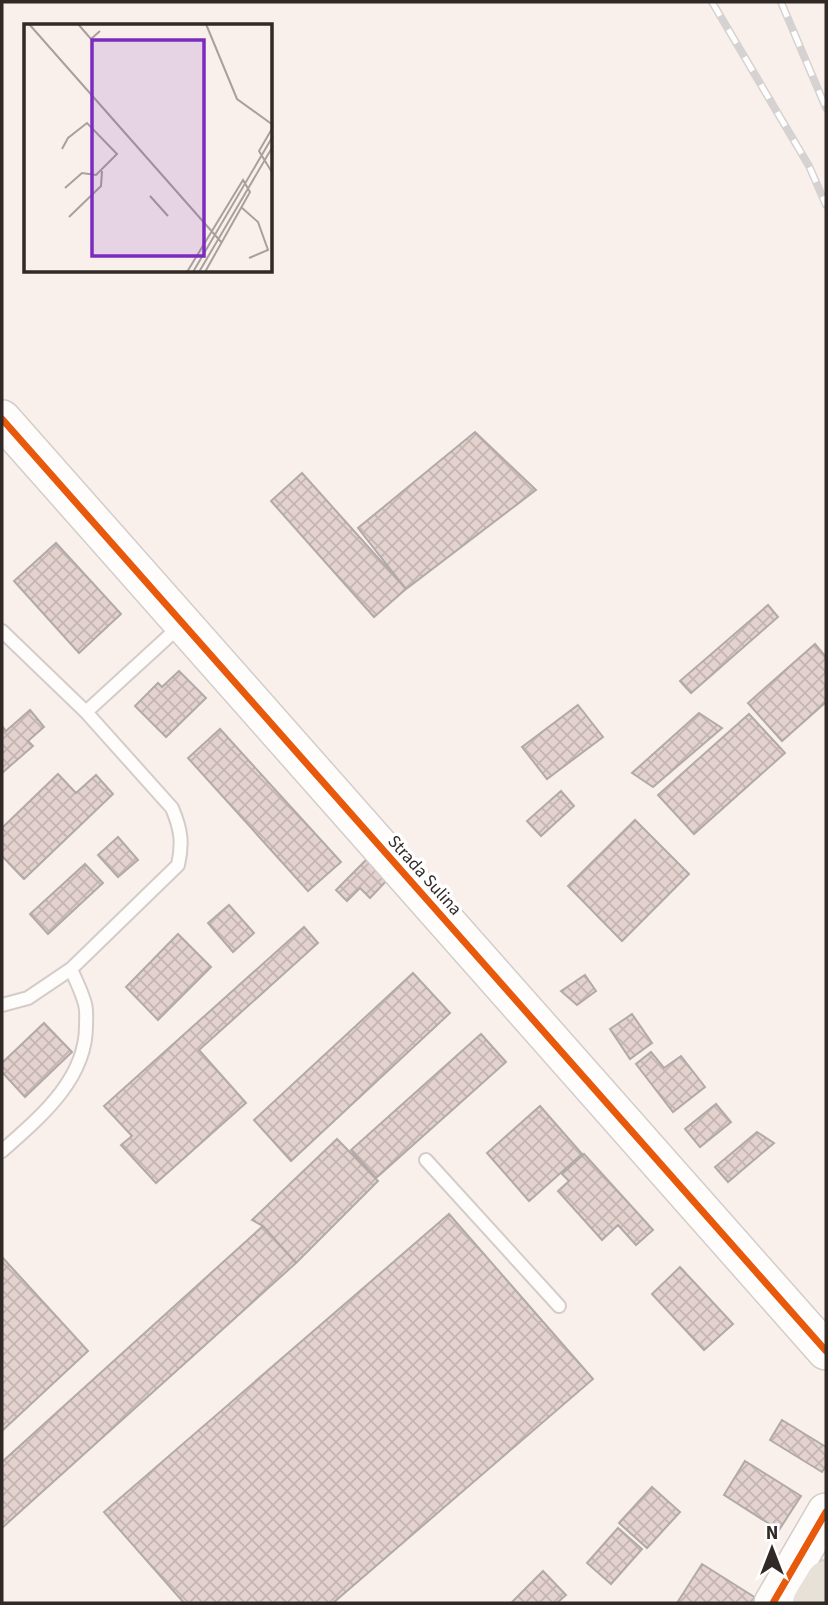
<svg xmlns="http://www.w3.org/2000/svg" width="828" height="1605" font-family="'Source Sans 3',sans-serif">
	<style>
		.building { fill: url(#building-cross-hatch); stroke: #b2aaa7; stroke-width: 2 }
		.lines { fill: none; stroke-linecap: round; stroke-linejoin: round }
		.lane-casing { stroke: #d4ccc8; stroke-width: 16 }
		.secondary-casing { stroke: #d4ccc8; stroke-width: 40 }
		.primary-casing { stroke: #d3cfcc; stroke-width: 42 }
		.lane { stroke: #fefdfc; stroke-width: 12 }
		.secondary { stroke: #fefdfc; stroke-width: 37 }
		.primary { stroke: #e7e1d8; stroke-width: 38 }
		.rail-casing { stroke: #d5d2d1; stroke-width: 8 }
		.rail { stroke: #fff; stroke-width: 5; stroke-dasharray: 16; stroke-linecap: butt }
		.cycleway-casing { stroke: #fff; stroke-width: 11 }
		.cycleway { stroke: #e8590c; stroke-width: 7 }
		.labels { text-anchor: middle; stroke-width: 7; stroke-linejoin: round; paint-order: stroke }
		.street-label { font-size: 18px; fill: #312926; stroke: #fff }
		.inset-road { fill: none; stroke: #a9a09d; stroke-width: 2 }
		.view { fill: #7b2cbf; fill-opacity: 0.15; stroke: #7b2cbf; stroke-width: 3.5 }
		.inset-edge { fill: none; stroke: #312926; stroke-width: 3.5 }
	</style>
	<defs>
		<pattern id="building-cross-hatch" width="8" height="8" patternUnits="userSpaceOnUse" patternTransform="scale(1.75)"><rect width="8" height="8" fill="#e4d2cf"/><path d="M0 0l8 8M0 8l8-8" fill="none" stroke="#c4b4b2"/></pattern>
	</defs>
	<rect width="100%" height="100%" fill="#f9f0ec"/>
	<path class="building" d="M475,432l61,58 -130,99 -48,-61z
		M302,473l104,116 -32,28 -103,-116z
		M56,543l65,71 -42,39 -65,-72z
		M768,605l10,12 -87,76 -11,-12z
		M815,644l11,13v45l-44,39 -34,-38z
		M179,671l27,27 -40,39 -31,-31 23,-23 4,4z
		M578,705l25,32 -56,42 -25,-32z
		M30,710l14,17 -16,14 5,5 -31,27v-47l4,5z
		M699,713l23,15 -69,59 -21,-14z
		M749,714l36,39 -91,81 -36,-39z
		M220,729l121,133 -33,29 -120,-133z
		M58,774l18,19 20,-18 17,19 -89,85 -22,-23v-28z
		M561,791l13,15 -33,30 -14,-15z
		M635,820l54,54 -67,67 -54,-55z
		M118,837l20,23 -20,17 -20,-22z
		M369,857l21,20 -20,21 -10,-10 -13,13 -11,-11z
		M85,864l18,19 -55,51 -18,-20z
		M229,905l25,28 -21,19 -25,-29z
		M304,927l14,16 -119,107 47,53 -90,80 -35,-38 11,-9 -28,-30z
		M178,934l33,33 -53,53 -32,-33z
		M413,973l37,40 -159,148 -37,-41z
		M585,975l11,16 -19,14 -16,-14z
		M632,1014l20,29 -22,16 -20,-30z
		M44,1023l28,29 -47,45 -23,-25v-9z
		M481,1034l25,28 -130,116 -25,-28z
		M651,1052l13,16 17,-12 24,31 -32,25 -37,-48z
		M716,1104l15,18 -31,25 -15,-18z
		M540,1106l42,48 -53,47 -42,-48z
		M757,1132l17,11 -46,39 -13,-15z
		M337,1139l41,42 -82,82 -33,-37 -11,-6z
		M584,1154l69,76 -17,15 -18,-20 -16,15 -44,-49 11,-10 -7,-7z
		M449,1214l144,165 -260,224h-149l-80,-91z
		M263,1226l33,37 -294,265v-66z
		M2,1257l86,94 -86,80z
		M680,1267l53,57 -29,26 -52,-56z
		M782,1420l44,27v19l-4,6 -52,-32z
		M745,1461l56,35 -22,34 -55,-35z
		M652,1487l28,25 -33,36 -28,-25z
		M618,1528l24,21 -31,35 -24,-21z
		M702,1564l54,34 -3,5h-76z
		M543,1571l23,24 -9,8h-46z"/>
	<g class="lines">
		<g class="lane-casing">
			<path id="lane" d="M2,631l84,81 86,96c9,21 11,35 6,57l-107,104 -43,29 -26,7
				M86,712l95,-87
				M2,1151c37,-33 84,-71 84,-125 0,-7 1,-15 -1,-22 -3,-12 -9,-23 -14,-35
				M426,1160l133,146"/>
		</g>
		<g class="secondary-casing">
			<path id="secondary" d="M2,419l824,932
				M773,1603l53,-91"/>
		</g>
		<g class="primary-casing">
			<path id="primary" d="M812,1603l14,-23"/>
		</g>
		<use href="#lane" class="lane"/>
		<use href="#secondary" class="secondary"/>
		<use href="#primary" class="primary"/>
		<g class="rail-casing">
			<path id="rail" d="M712,2l97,164 17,39
				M781,2l45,106"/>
		</g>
		<use href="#rail" class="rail"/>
		<g class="cycleway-casing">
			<path id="cycleway" d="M2,419l824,932
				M773,1603l53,-91"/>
		</g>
		<use href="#cycleway" class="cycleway"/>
	</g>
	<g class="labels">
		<g class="street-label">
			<text transform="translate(425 875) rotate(48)" y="6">Strada Sulina</text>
		</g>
	</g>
	<g transform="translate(24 24)">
		<rect width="248" height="248" fill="#f9f0ec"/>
		<path class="inset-road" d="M5,0l193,219M54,0l13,15 9,-8M182,0l31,75 36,26M249,103l-14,24 14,23M38,125l6,-11 19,-15 30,31 -21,21 -14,-2 -17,15M126,172l18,20M217,183l17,15 10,28 -19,8M45,193l32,-31 1,-15M163,248l56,-92 7,12 -45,80M169,248l80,-136M175,248l74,-126"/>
		<path class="view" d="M68,16h112v216h-112z"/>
		<rect width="248" height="248" class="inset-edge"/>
	</g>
	<rect width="828" height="1605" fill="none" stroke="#312926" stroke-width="7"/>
	<g transform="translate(772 1549)" stroke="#ffffff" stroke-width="5" paint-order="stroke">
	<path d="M0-5L12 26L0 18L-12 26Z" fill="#312926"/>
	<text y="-10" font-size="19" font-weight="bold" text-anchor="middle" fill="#312926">N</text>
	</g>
</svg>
